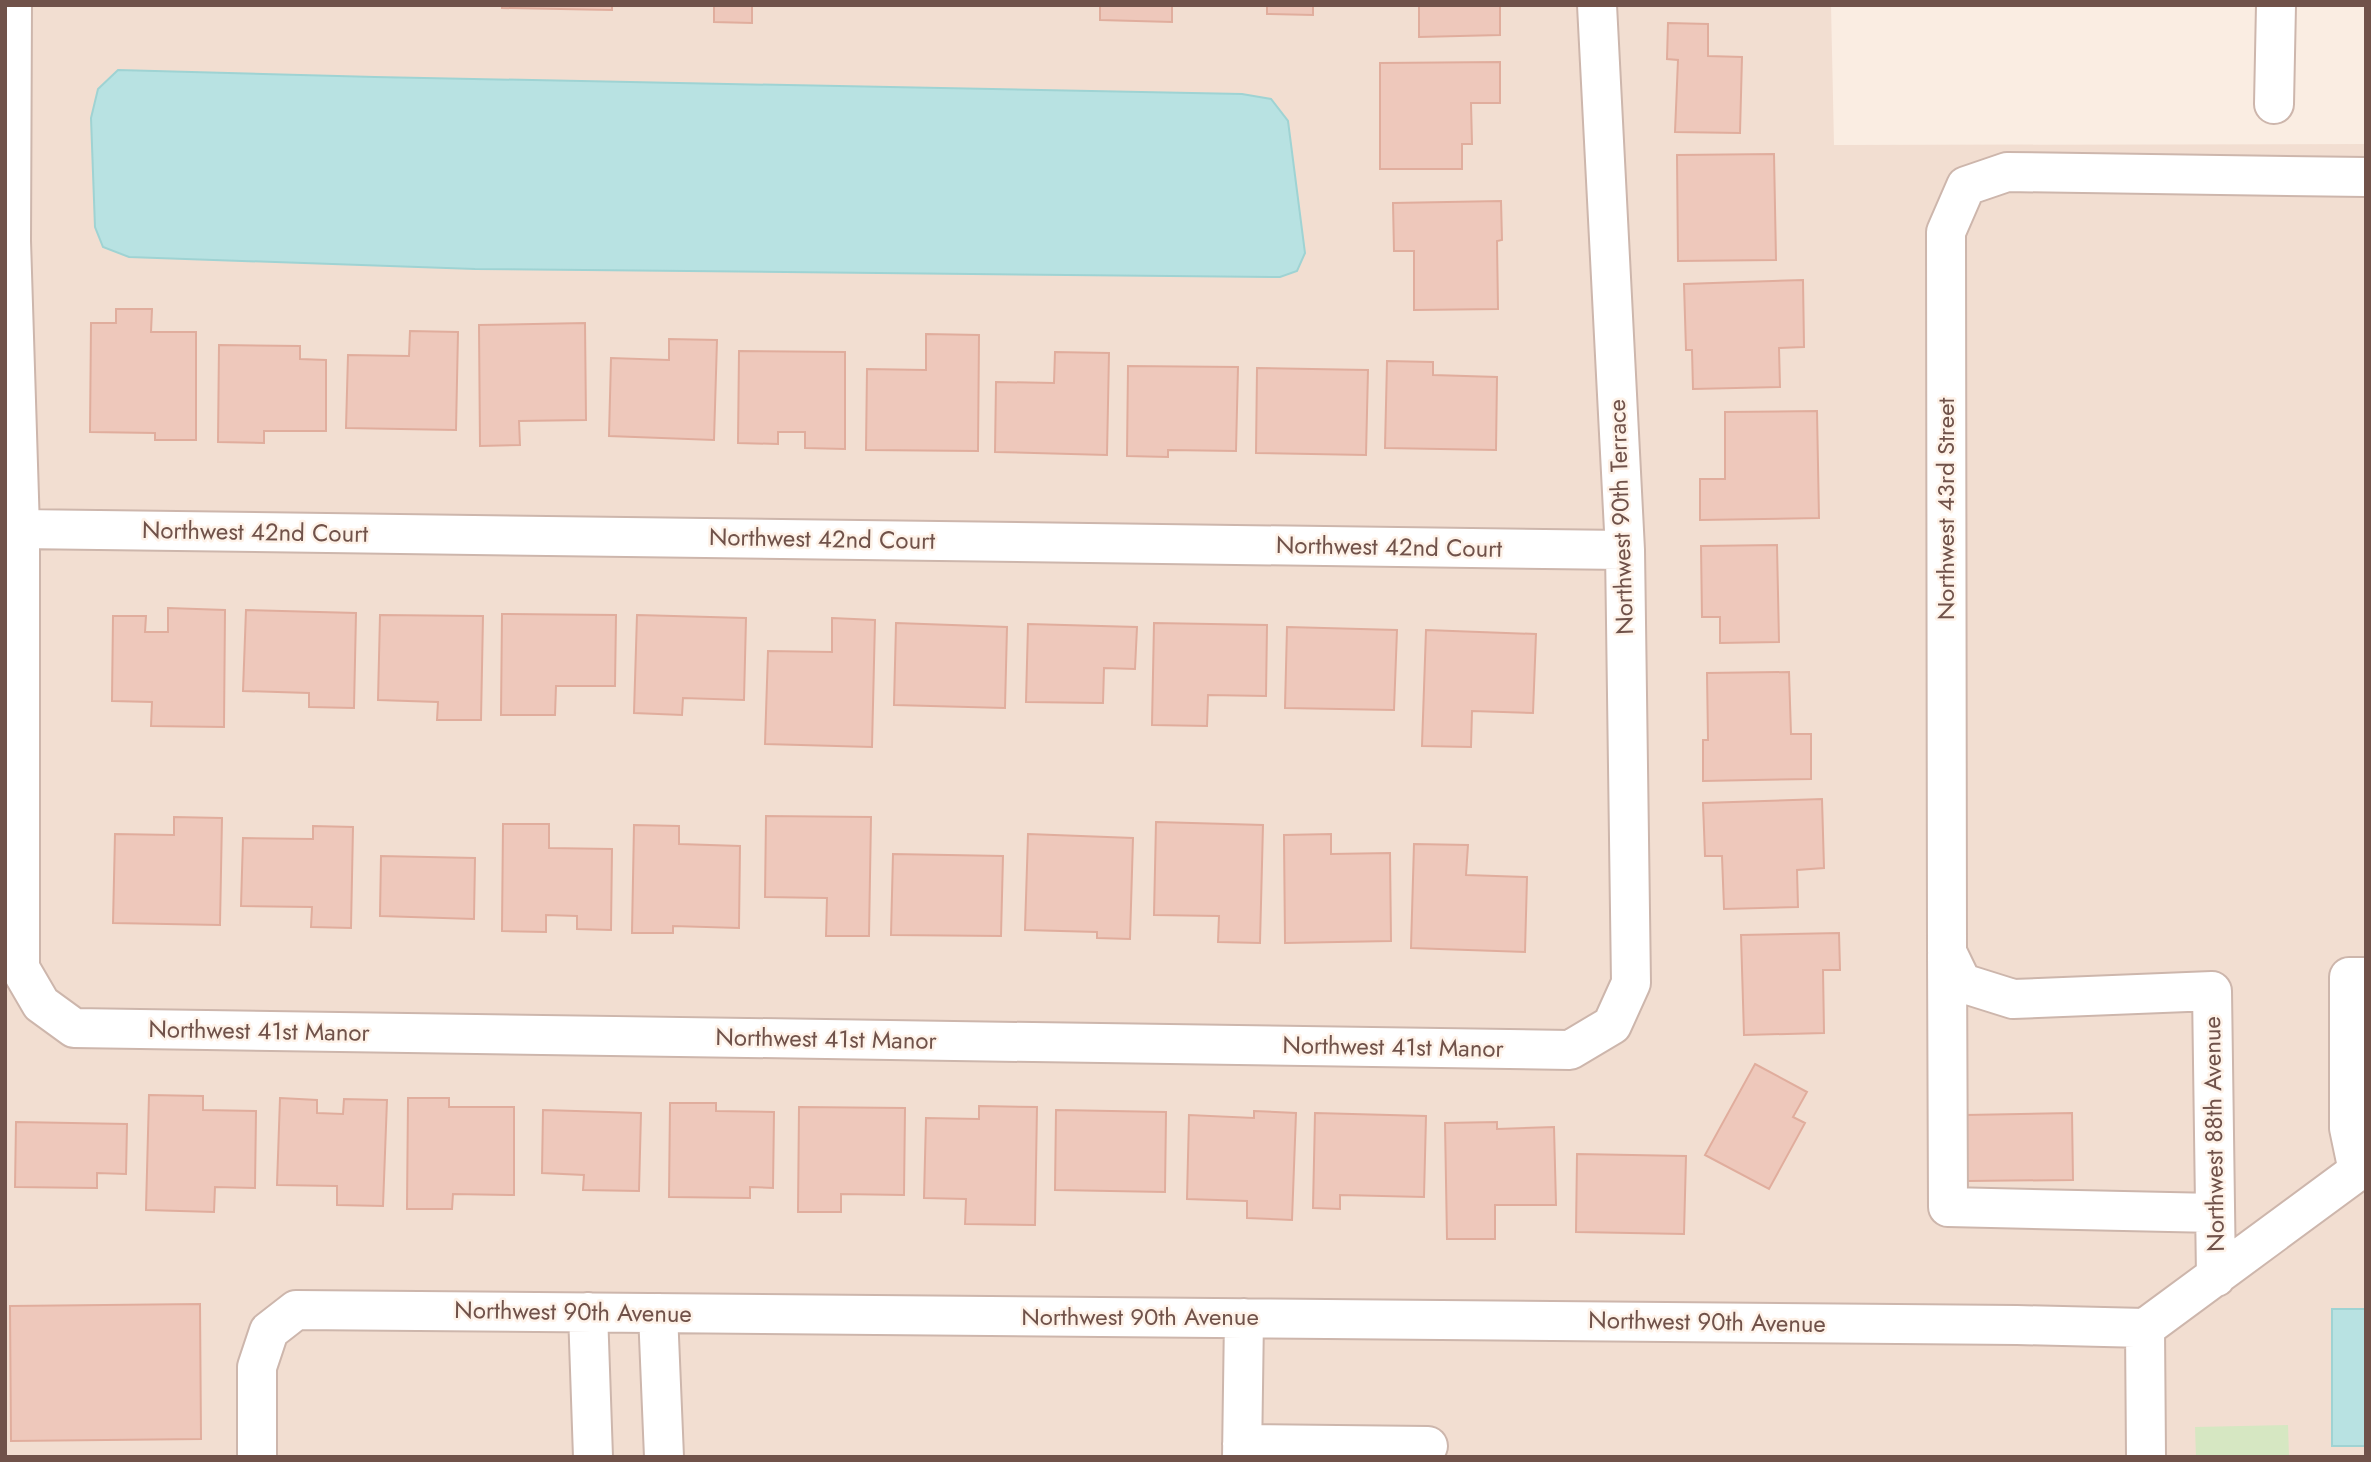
<svg xmlns="http://www.w3.org/2000/svg" width="2371" height="1462" font-family="Jost,sans-serif">
	<style>
		.residential { fill: #f2ded1 }
		.green { fill: #d6e7c2 }
		.water { fill: #b8e2e2; stroke: #9fd3d3; stroke-width: 2 }
		.building { fill: #eec8bb; stroke: #e0ad9d; stroke-width: 2 }
		.lines { fill: none; stroke-linecap: round; stroke-linejoin: round }
		.minor-casing { stroke: #cdb6ac; stroke-width: 42 }
		.minor { stroke: #fff; stroke-width: 38 }
		.labels { text-anchor: middle; stroke-width: 5; stroke-linejoin: round; paint-order: stroke }
		.street-label { font-size: 24px; fill: #70524a; stroke: #fef2e8 }
	</style>
	<rect width="100%" height="100%" fill="#faede2"/>
	<path class="residential" d="M5,5h1826l3,140 532,-1v1313h-2361z"/>
	<path class="green" d="M2288,1425l1,32h-93l-1,-30z"/>
	<path class="water" d="M118,70l257,7 867,17 29,5 17,22 17,132 -8,18 -17,6 -805,-8 -346,-12 -26,-10 -8,-20 -4,-109 7,-29z
		M2332,1309h34v137h-34z"/>
	<path class="building" d="M502,5h110v5l-110,-2z
		M714,5h38v18l-38,-1z
		M1100,5h72v17l-72,-2z
		M1267,5h46v10l-46,-1z
		M1419,5h81v30l-81,2z
		M1668,23l40,1v32l34,1 -2,76 -65,-1 3,-72 -11,-1z
		M1500,62v41h-29l1,41h-10v25h-82v-106z
		M1774,154l2,106 -98,1 -1,-106z
		M1501,201l1,39 -5,1 1,68 -84,1v-59h-20l-1,-48z
		M1803,280l1,67 -25,1 1,39 -87,2 -1,-39h-6l-2,-66z
		M116,309h36l-1,23h45v108h-41v-7l-65,-1 1,-109h25z
		M585,323l1,97 -67,1 1,24 -40,1 -1,-121z
		M410,331l48,1 -2,98 -110,-2 2,-73 61,1z
		M926,334l53,1 -1,116 -112,-1 1,-81 59,1z
		M669,339l48,1 -3,100 -105,-4 2,-78 58,2z
		M219,345l81,1v13l26,1v71h-62v12l-46,-1z
		M739,351l106,1v97l-40,-1v-16h-27v12l-40,-1z
		M1055,352l54,1 -2,102 -112,-3 1,-70 58,1z
		M1387,361l46,1v13l64,2 -1,73 -111,-2z
		M1128,366l110,1 -2,84 -68,-1v7l-41,-1z
		M1257,368l111,2 -2,85 -110,-2z
		M1817,411l2,107 -119,2v-41h25v-67z
		M1777,545l2,97 -59,1v-26h-18l-1,-71z
		M168,608l57,2 -1,117 -73,-1 1,-24 -40,-1 1,-85h33l-1,16h23z
		M246,610l110,3 -2,95 -45,-1v-14l-66,-2z
		M502,614l114,1 -1,71h-59l-1,29h-54z
		M380,615l103,1 -2,104h-44l1,-18 -60,-2z
		M637,615l109,3 -2,82 -61,-2 -1,17 -48,-2z
		M832,618l43,2 -3,127 -107,-3 3,-93 64,1z
		M896,623l111,4 -2,81 -111,-3z
		M1154,623l113,2 -1,71 -58,-1 -1,31 -55,-1z
		M1028,624l109,3 -2,42 -31,-1 -1,35 -77,-1z
		M1287,627l110,3 -3,80 -109,-2z
		M1426,630l110,4 -3,79 -61,-2 -1,36 -49,-1z
		M1789,672l2,62h20v45l-108,2v-41h5l-1,-67z
		M1822,799l2,69 -27,2 1,37 -74,2 -2,-53h-17l-2,-53z
		M766,816l105,1 -2,119h-43l1,-38 -62,-1z
		M174,817l48,1 -2,107 -107,-2 2,-89 59,1z
		M1156,822l107,3 -3,118 -42,-1 1,-26 -65,-1z
		M503,824h46v24l63,1 -1,81 -34,-1v-13l-31,-1v17l-44,-1z
		M634,825l45,1v18l61,2 -1,82 -66,-2v7h-41z
		M313,826l40,1 -2,101 -40,-1 1,-20 -71,-1 2,-68 70,1z
		M1028,834l105,4 -3,101 -33,-1v-6l-72,-2z
		M1331,834v20l59,-1 1,88 -106,2 -1,-108z
		M1414,844l54,1 -2,30 61,2 -2,75 -114,-4z
		M893,854l110,2 -2,80 -110,-1z
		M381,856l94,2 -1,61 -94,-3z
		M1839,933l1,37h-17l1,63 -80,2 -3,-100z
		M1755,1064l52,28 -14,25 12,6 -36,66 -64,-34z
		M149,1095l54,1v14l53,1 -1,77 -40,-1 -1,25 -68,-2z
		M280,1098l37,2v13l26,1 1,-15 43,1 -4,106 -46,-1v-19l-60,-1z
		M408,1098h41v9h65v88l-61,-1 -1,15h-45z
		M670,1103h46v8l58,1 -1,76 -23,-1v11l-81,-1z
		M979,1106l58,1 -2,118 -70,-1 1,-25 -42,-1 2,-80 53,1z
		M799,1107l106,1 -1,87 -63,-1v18h-43z
		M543,1110l98,3 -2,78 -56,-1 1,-15 -42,-2z
		M1056,1110l110,2 -1,80 -110,-2z
		M1254,1111l42,2 -4,107 -45,-2v-17l-60,-2 2,-84 65,3z
		M1315,1113l111,3 -2,81 -84,-2v14l-27,-1z
		M2072,1113l1,67 -106,1 -1,-66z
		M16,1122l111,2 -1,50 -29,-1v15l-82,-1z
		M1497,1122v7l57,-2 2,78h-61v34h-48l-2,-116z
		M1577,1154l109,2 -2,78 -108,-2z
		M200,1304l1,135 -190,2 -1,-135z"/>
	<g class="lines">
		<g class="minor-casing">
			<path id="minor" d="M12,5l-1,236 9,288v439l21,36 33,24 1496,22 42,-25 19,-42 -6,-433 -28,-545
				M2274,104l2,-99
				M20,529l1605,21
				M1947,954l1,253 267,6
				M2358,1171l-9,-43v-151h17
				M2216,1277l-4,-286 -199,8 -51,-16 -15,-31 -1,-720 20,-46 41,-14 359,5
				M588,1312l5,145
				M658,1313l6,144
				M2145,1328l1,129
				M1242,1444l186,2
				M257,1457v-90l12,-36 27,-21 1721,15 128,3 221,-163
				M1242,1457l2,-139"/>
		</g>
		<use href="#minor" class="minor"/>
	</g>
	<g class="labels">
		<g class="street-label">
			<text transform="translate(1946 509) rotate(-90)" y="8">Northwest 43rd Street</text>
			<text transform="translate(1621 517) rotate(-92)" y="8">Northwest 90th Terrace</text>
			<text transform="translate(255 532) rotate(1)" y="8">Northwest 42nd Court</text>
			<text transform="translate(822 539) rotate(1)" y="8">Northwest 42nd Court</text>
			<text transform="translate(1389 547) rotate(1)" y="8">Northwest 42nd Court</text>
			<text transform="translate(259 1031) rotate(1)" y="8">Northwest 41st Manor</text>
			<text transform="translate(826 1039) rotate(1)" y="8">Northwest 41st Manor</text>
			<text transform="translate(1393 1047) rotate(1)" y="8">Northwest 41st Manor</text>
			<text transform="translate(2214 1134) rotate(-91)" y="8">Northwest 88th Avenue</text>
			<text transform="translate(573 1312) rotate(1)" y="8">Northwest 90th Avenue</text>
			<text x="1140" y="1325">Northwest 90th Avenue</text>
			<text transform="translate(1707 1322) rotate(1)" y="8">Northwest 90th Avenue</text>
		</g>
	</g>
	<rect width="2371" height="1462" fill="none" stroke="#70524a" stroke-width="14"/>
</svg>
